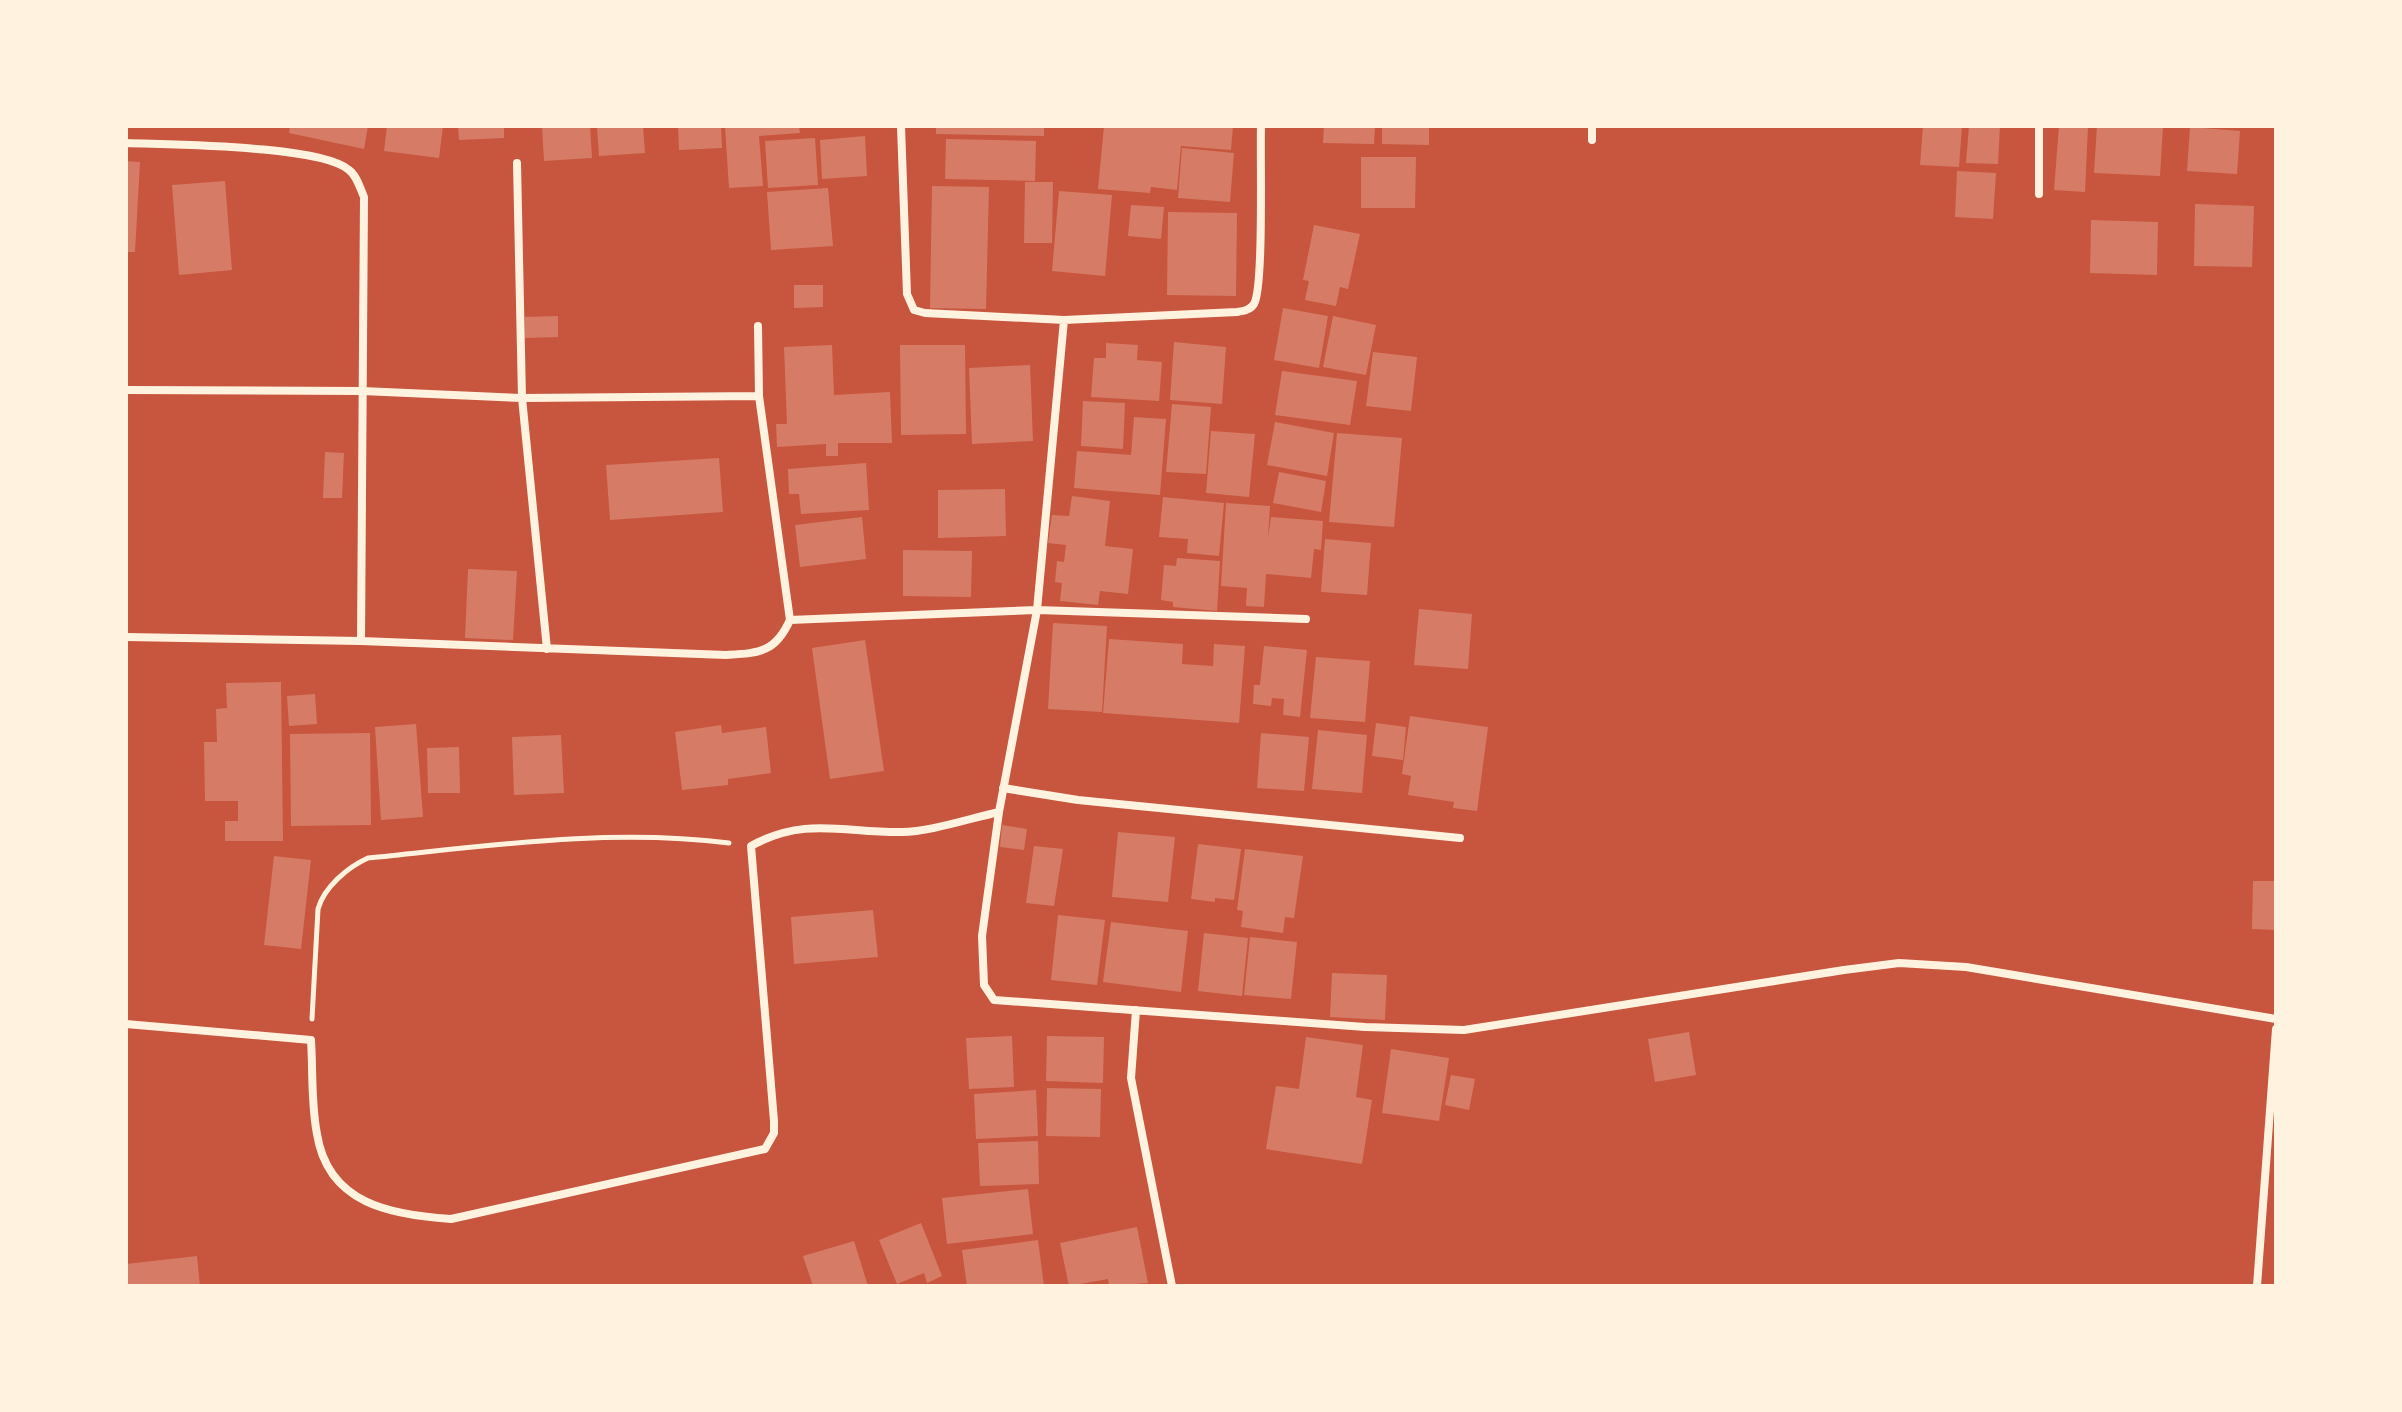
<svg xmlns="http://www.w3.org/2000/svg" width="2402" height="1412" font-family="'Alegreya Sans',sans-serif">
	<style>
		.building { fill: #d67c66 }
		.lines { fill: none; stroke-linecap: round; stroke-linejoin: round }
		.path { stroke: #fff3e0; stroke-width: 5 }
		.minor { stroke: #fff3e0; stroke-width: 8 }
	</style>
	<rect width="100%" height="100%" fill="#c8553d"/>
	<path class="building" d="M290,126h78l-4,23 -75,-16z
		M387,126h56l-4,32 -55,-7z
		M458,126h46v12l-45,2z
		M542,126h48l2,32 -48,3z
		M597,126h46l2,27 -46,3z
		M678,126h43l1,22 -43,2z
		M725,126h74l1,7 -41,3 4,50 -34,2z
		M936,126h108v10l-108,-2z
		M1104,126h129l-2,24 -50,-4 -4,44 -26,-3 -1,6 -52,-4z
		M1324,126h51l-1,18 -51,-1z
		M1382,126h47v19l-47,-1z
		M1923,126h39l-3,41 -39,-2z
		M1969,126h31l-2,38 -32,-1z
		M2059,126h29l-3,66 -31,-2z
		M2097,126h66l-3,50 -66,-3z
		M2190,127l50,4 -3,43 -50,-3z
		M865,136l2,40 -45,3 -2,-39z
		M815,138l3,47 -50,3 -3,-47z
		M946,139l90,2 -1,40 -90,-2z
		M1182,148l52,5 -4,49 -52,-4z
		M1361,157h55l-1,51h-54z
		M126,161l14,1 -5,90h-9z
		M1957,171l39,2 -3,46 -38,-2z
		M225,181l7,89 -53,5 -7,-90z
		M1025,182h28l-1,61h-28z
		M932,186l57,1 -3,122 -56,-1z
		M828,188l5,58 -62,4 -4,-58z
		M1059,191l53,4 -7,81 -53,-5z
		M2195,204l59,2 -2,61 -58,-1z
		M1131,205l33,2 -3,32 -33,-3z
		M1168,212l69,1 -1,83 -69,-1z
		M2091,220l67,2 -1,53 -67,-2z
		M1314,225l46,9 -12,55 -8,-2 -4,19 -31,-6 4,-19 -6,-1z
		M794,285h29v22l-29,1z
		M1283,308l45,8 -9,52 -45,-8z
		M558,316v21l-33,1v-21z
		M1333,316l43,9 -10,50 -43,-8z
		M1174,342l52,5 -4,57 -52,-4z
		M1106,343l32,2 -1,15 25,2 -3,39 -68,-4 3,-39h12z
		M832,345l2,50 56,-3 2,51h-54v13h-12v-12l-49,3 -1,-23h11l-3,-77z
		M900,345h65l1,89 -65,1z
		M1373,352l44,5 -6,54 -45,-5z
		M1030,365l3,76 -61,3 -3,-76z
		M1282,371l75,10 -7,44 -75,-10z
		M1083,401l42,2 -2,46 -42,-3z
		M1172,404l39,3 -5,67 -40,-2z
		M1134,417l32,2 -6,76 -86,-7 3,-37 54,4z
		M1275,422l59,11 -7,43 -60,-11z
		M1211,431l44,3 -6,63 -43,-4z
		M1337,433l65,5 -8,89 -65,-5z
		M325,452l19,1 -2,45h-19z
		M719,458l4,54 -113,8 -4,-55z
		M866,463l3,47 -68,4 -2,-20h-10l-1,-25z
		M1279,472l47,9 -5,31 -48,-9z
		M1005,489l1,47 -68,2v-48z
		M1072,496l38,5 -5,45 28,3 -5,45 -28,-3 -2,14 -38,-4 2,-18 -7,-1 2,-21 7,1 2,-17 -18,-2 4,-28 17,1z
		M1163,497l61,6 -5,53 -32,-3 1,-14 -29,-2z
		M1226,503l44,3 -2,32 3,-21 52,4 -2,29 -7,-1 -3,29 -45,-4 -2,33 -18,-1 1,-18 -26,-2z
		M862,517l4,42 -66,8 -5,-42z
		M1325,539l46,4 -4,52 -46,-3z
		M903,550l69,1 -1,46 -68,-1z
		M1177,558l43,3 -3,50 -44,-4v-5l-12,-2 3,-35 12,1z
		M468,569l49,2 -4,69 -48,-2z
		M1419,609l53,5 -4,55 -54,-4z
		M1053,623l54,3 -5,86 -54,-3z
		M1109,639l74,5 -1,20 31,2 1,-22 31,2 -6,77 -136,-10z
		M865,640l19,131 -54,8 -18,-131z
		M1264,646l43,4 -7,67 -17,-2 1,-16 -12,-1 -1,8 -18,-2 1,-19h6z
		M1316,657l54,4 -5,61 -55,-4z
		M281,682l2,159h-58v-20h13v-20h-33l-1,-59h13l-1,-33 11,-1 -1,-25z
		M315,694l2,30 -28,2 -2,-30z
		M1410,716l78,11 -11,84 -24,-3 1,-6 -46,-7 3,-19 -9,-2z
		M1376,723l30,4 -3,33 -31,-4z
		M416,724l7,93 -42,3 -6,-93z
		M721,725l1,8 44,-6 5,46 -43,6v6l-46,5 -7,-58z
		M1318,730l49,5 -5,58 -50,-4z
		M370,733l1,92 -80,1 -1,-92z
		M1261,733l48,4 -5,54 -47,-3z
		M561,735l3,58 -50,2 -2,-58z
		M459,747l1,46h-32l-1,-45z
		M1002,825l25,4 -3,21 -24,-3z
		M1118,832l57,5 -7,65 -56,-5z
		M1198,844l43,5 -7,51 -19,-2v4l-24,-3z
		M1034,846l29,3 -9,57 -28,-3z
		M1245,849l58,7 -9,62 -9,-1 -2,16 -42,-6 2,-16 -6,-1z
		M274,856l37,4 -10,89 -37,-4z
		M2253,881h23v49l-24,-1z
		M873,910l5,47 -84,7 -3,-47z
		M1058,915l47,5 -8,65 -46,-5z
		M1111,922l77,9 -7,61 -78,-10z
		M1204,933l44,5 -6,58 -44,-5z
		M1250,937l47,5 -6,57 -47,-4z
		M1332,973l55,2 -2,45 -55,-3z
		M1689,1032l7,43 -41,7 -7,-43z
		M1012,1036l2,51 -45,2 -3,-51z
		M1047,1036l57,1 -1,46 -57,-2z
		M1306,1037l57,8 -7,52 16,3 -10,64 -96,-15 10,-63 23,3z
		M1391,1049l58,9 -10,63 -57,-8z
		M1451,1075l24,4 -6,31 -24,-5z
		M1047,1088l54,1 -1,48 -54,-1z
		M1036,1090l2,46 -62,3 -2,-45z
		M1038,1141l1,43 -59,2 -2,-43z
		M1028,1189l5,45 -86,10 -5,-46z
		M921,1223l21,53 -15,7 -3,-10 -27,11 -18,-44z
		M1137,1227l11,56 -39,3 -1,-7 -39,7 -9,-43z
		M1038,1240l6,46h-77l-5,-36z
		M854,1241l14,45h-55l-10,-30z
		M197,1256l3,30h-74v-22z"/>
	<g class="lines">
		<path class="path" d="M312,1019l6,-110c6,-22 30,-42 50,-51 120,-12 240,-30 361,-15"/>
		<path class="minor" d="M901,126l6,168 7,16 11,3 139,7 173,-8c7,-1 13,-2 17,-8 10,-17 6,-149 7,-178
			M2039,126v68
			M1592,140v-14
			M126,143c44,2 194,2 223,27 8,6 11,18 15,27l-3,444
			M517,163l5,235 25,251
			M1064,320l-27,290 -38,202 -17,124 2,49 10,15 371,27 99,3 380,-60 55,-7 67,4 310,52
			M126,390l236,1 160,7 237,-2
			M790,620l247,-10 269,9
			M126,637l235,4 365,14c33,-2 49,-2 64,-35l-31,-224 -1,-70
			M1003,788l75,12 382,38
			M1136,1010l-5,68 41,208
			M126,1024l185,16c2,31 0,64 6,94 11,70 74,81 134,85l314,-70 9,-16v-12l-23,-275c54,-30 94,-13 151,-14 27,0 69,-14 97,-20
			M2257,1286l19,-257"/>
	</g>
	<rect width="2402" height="1412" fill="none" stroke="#fff3e0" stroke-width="256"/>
</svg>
